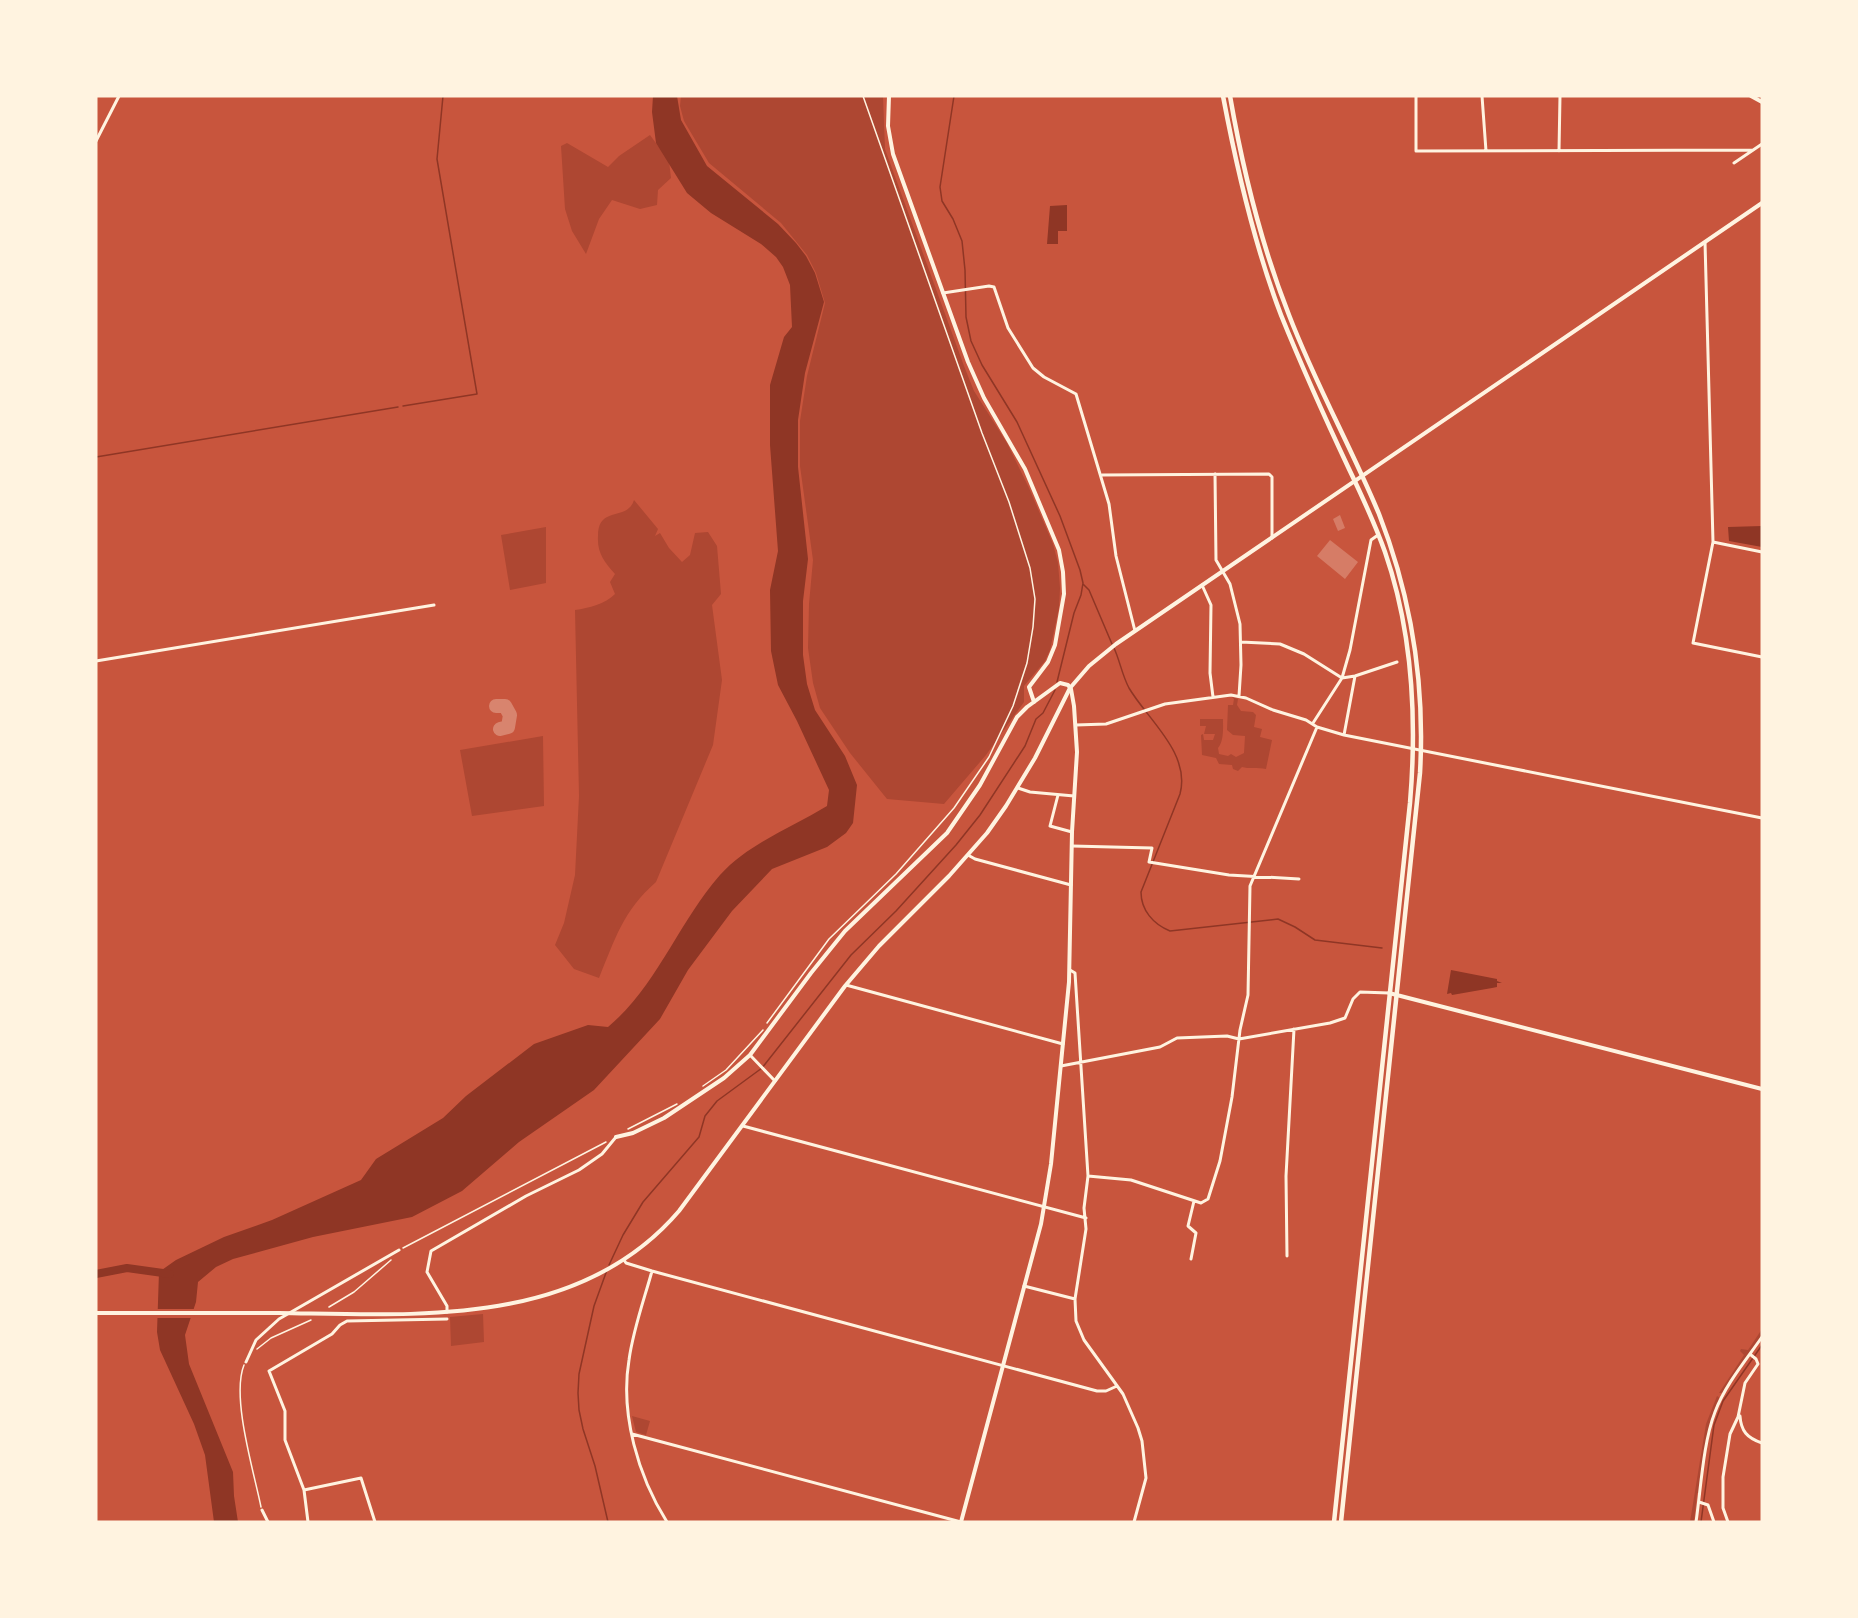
<svg xmlns="http://www.w3.org/2000/svg" width="1858" height="1618" font-family="Overpass,sans-serif">
	<style>
		.green { fill: #ae4732 }
		.water { fill: #8f3625 }
		.pier { fill: #c8553d }
		.lines { fill: none; stroke-linecap: round; stroke-linejoin: round }
		.stream { stroke: #8f3625; stroke-width: 1.5 }
		.river { stroke: #8f3625; stroke-width: 8 }
		.taxiway { stroke: #d8846e; stroke-width: 14 }
		.building { fill: #d67c66 }
		.path { stroke: #fff3e0; stroke-width: 1.5 }
		.minor { stroke: #fff3e0; stroke-width: 3 }
		.tertiary { stroke: #fff3e0; stroke-width: 4 }
		.secondary { stroke: #fff3e0; stroke-width: 4 }
		.trunk { stroke: #fff3e0; stroke-width: 4.5 }
	</style>
	<rect width="100%" height="100%" fill="#c8553d"/>
	<path class="green" d="M681,96h202l2,53 79,217 10,25 33,52 22,45 24,56 5,19 2,25 -1,20 -9,42 -5,11 -21,25v16l-38,53 -42,49 -57,-5 -37,-46 -30,-45 -7,-25 -5,-35 1,-44 4,-44 -13,-94v-45l7,-45 18,-73 -9,-30 -9,-18 -26,-32 -72,-60 -25,-42 -4,-15z
		M650,135l19,26 2,17 -13,12 -1,15 -17,4 -28,-9 -13,19 -13,35 -14,-23 -7,-22 -4,-63 6,-3 41,24 11,-11z
		M634,500l24,29 -3,7 5,-3 9,15 13,14 8,-7 5,-22 13,-1 9,14 4,48 -9,11 10,75 -9,65 -57,137c-33,29 -41,57 -57,96l-25,-9 -19,-24 9,-22 11,-48 4,-79 -4,-186c14,-2 30,-6 40,-16l-5,-12 5,-8c-11,-13 -18,-21 -17,-38 0,-31 29,-14 36,-36z
		M546,527v56l-36,7 -9,-55z
		M1232,697l6,2 -1,6 4,6 12,1 3,3 -2,12 8,2 -2,8 12,3 -6,29c-8,-2 -18,0 -24,-2l-4,4 -5,-2 -1,-4 -13,-1 -3,-6 -14,-3 -1,-20 2,-1 1,6h9l2,-6h-11l2,-8h-6v-7h23c0,10 1,22 -5,29l1,6 9,2 3,-2 5,3 8,-4 1,-17 -12,-1 -6,-5 1,-25h5l1,-6z
		M543,736l1,70 -72,10 -12,-66z
		M483,1314l1,28 -33,4 -1,-29z
		M1762,1329v7l-39,57h-4l25,-38 -4,-4 1,-2 7,1z
		M1717,1396l3,2 -10,24 -11,71h-2l-3,29h-4l16,-98z
		M632,1416l18,5 -4,14 -10,-3z"/>
	<path class="water" d="M653,96h24l4,24 26,46 71,58 18,19 10,13 9,17 9,29 -19,71 -7,47v47l10,92 -5,42v54l4,29 8,26 30,46 12,29 -4,38 -7,10 -19,14 -55,22 -40,42 -44,59 -28,49 -66,71 -75,52 -57,49 -50,26 -99,20 -80,22 -17,8 -18,15 -2,20 -11,33 4,29 44,108 1,24 4,26h-24l-9,-67 -11,-31 -34,-74 -3,-18 2,-60 17,-12 48,-23 48,-17 89,-40 15,-21 67,-41 23,-22 68,-52 54,-19 20,2c49,-41 70,-104 112,-152 29,-32 71,-47 107,-69l2,-16 -32,-69 -19,-36 -7,-34 -1,-61 8,-39 -8,-106v-60l14,-48 8,-10 -2,-42 -7,-18 -7,-10 -15,-13 -50,-31 -24,-20 -31,-50 -4,-31z
		M1067,205v26h-9v13h-11l3,-38z
		M1762,526v21l-33,-6 -1,-14z
		M1451,970l46,9v2l5,2h-5v4l-5,1 -40,7 -1,-2 -4,1z"/>
	<path class="pier" d="M154,1309h43l-3,9h-40z"/>
	<g class="lines">
		<path class="stream" d="M954,96l-14,91 2,14 11,18 9,22 3,29 1,47 5,24 11,24 35,57 43,94 20,54 3,13 -2,12 -7,18 -17,69
			M403,406l74,-12 -40,-235 6,-63
			M96,457l302,-50
			M1083,584l6,6 23,54
			M1114,648c6,13 8,27 15,40 18,31 62,65 51,106l-39,98c0,18 12,32 29,39l108,-12 17,8 20,13 67,8
			M609,1265l14,-30 20,-33 56,-65 6,-21 12,-15 45,-33 89,-113 45,-44 60,-66 24,-30 45,-69 11,-27 7,-6 12,-23
			M607,1270l-13,36 -15,68 -1,19 1,17 4,19 12,37 13,56
			M1701,1522l13,-97 9,-24 39,-56"/>
		<path class="river" d="M96,1274l31,-6 43,6"/>
		<path class="taxiway" d="M496,706h9l5,9 -2,12 -8,2"/>
	</g>
	<path class="building" d="M1340,515l5,13 -7,3 -5,-12z
		M1330,540l28,22 -13,17 -28,-23z"/>
	<g class="lines">
		<path class="path" d="M767,1023l62,-84 67,-65 58,-66 35,-51 24,-51 14,-43 6,-36 2,-28 -5,-31 -21,-66 -27,-69 -119,-337
			M703,1086l23,-16 37,-40
			M628,1129l49,-25
			M403,1248l203,-106
			M329,1307l25,-15 37,-32
			M257,1349l14,-11 40,-18
			M244,1365c-13,32 10,107 17,142"/>
		<path class="minor" d="M1416,96v55l337,-1
			M1482,96l4,55
			M96,141l23,-45
			M1559,151l1,-55
			M1734,163l28,-19
			M1705,242l8,300
			M943,293l46,-7 5,1 14,41 25,40 11,9 32,17 33,110 7,52 19,75
			M1215,474l1,86 14,24 10,40 1,41 -2,31
			M1102,475l167,-1 3,3v61
			M1762,552l-49,-10 -20,101 69,14
			M1202,585l9,20 -1,68 3,24
			M1241,642l39,2 24,10 38,24 8,-28 21,-110 7,-5
			M96,661l338,-56
			M1313,723l29,-45 13,-2 42,-14
			M1076,725l30,-1 59,-20 66,-9 15,3 27,12 33,10 11,7 27,8 418,83
			M1344,735l11,-59
			M1018,788l12,4 44,4
			M1058,795l-8,31 22,6
			M1072,846l80,2 -3,14 80,13 70,4
			M968,855l7,4 96,26
			M1070,970l5,3 13,203 -4,32 2,21 -11,70 1,22 8,19 39,54 15,34 4,13 4,37 -12,44
			M846,985l217,59
			M750,1055l25,26
			M1061,1066l99,-19 17,-9 50,-2 12,3 91,-16 15,-5 8,-19 7,-7 29,1
			M743,1126l343,92
			M1088,1176l43,4 70,23 7,-4 12,-38 12,-64 8,-67 8,-35 2,-109 67,-159
			M1287,1256l-1,-80 8,-147
			M1191,1259l5,-26 -8,-7 6,-25
			M624,1260l2,3 26,8 445,120h9l11,-5
			M652,1271c-8,29 -19,59 -23,89 -9,54 9,116 38,162
			M1024,1286l51,13
			M447,1312v-6l-20,-34 4,-21 95,-55 53,-26 23,-16 14,-17
			M246,1362l10,-22 23,-21 120,-69
			M1740,1416c1,15 7,22 22,27
			M632,1434l329,88
			M304,1490l57,-12 14,44
			M1699,1502l9,3 6,17
			M262,1510l6,12
			M308,1522l-4,-32 -19,-50v-29l-16,-40 63,-37 8,-9 7,-4 100,-2
			M1696,1522c5,-34 7,-79 19,-110 10,-27 31,-52 47,-75
			M1728,1522l-5,-14v-31l7,-43 8,-17 7,-34 13,-19 -2,-5 -5,-4"/>
		<path class="tertiary" d="M889,96l-1,30 5,28 75,208 16,36 41,71 34,81 4,22 1,22 -9,51 -7,17 -19,25 5,15
			M1751,96l11,6
			M616,1137l17,-4 31,-15 60,-40 26,-23 61,-82 34,-42 102,-98 33,-48 37,-68 10,-10 33,-24 8,2 3,4 3,17 3,46 -5,80 -3,150 -18,182 -10,60 -80,298"/>
		<path class="secondary" d="M1389,993l373,96
			M96,1313c61,0 122,0 183,0 139,2 300,15 400,-102l166,-225 34,-40 70,-70 38,-43 19,-27 29,-48 35,-70 19,-22 27,-22 646,-441"/>
		<path class="trunk" d="M1223,96c14,74 31,148 58,219 21,52 44,103 68,154 13,27 26,55 36,83 28,81 32,167 25,251l-76,719
			M1230,96c13,75 31,148 59,219 26,68 62,132 90,199 32,82 46,171 41,259l-79,749"/>
	</g>
	<rect width="1858" height="1618" fill="none" stroke="#fff3e0" stroke-width="195"/>
</svg>
